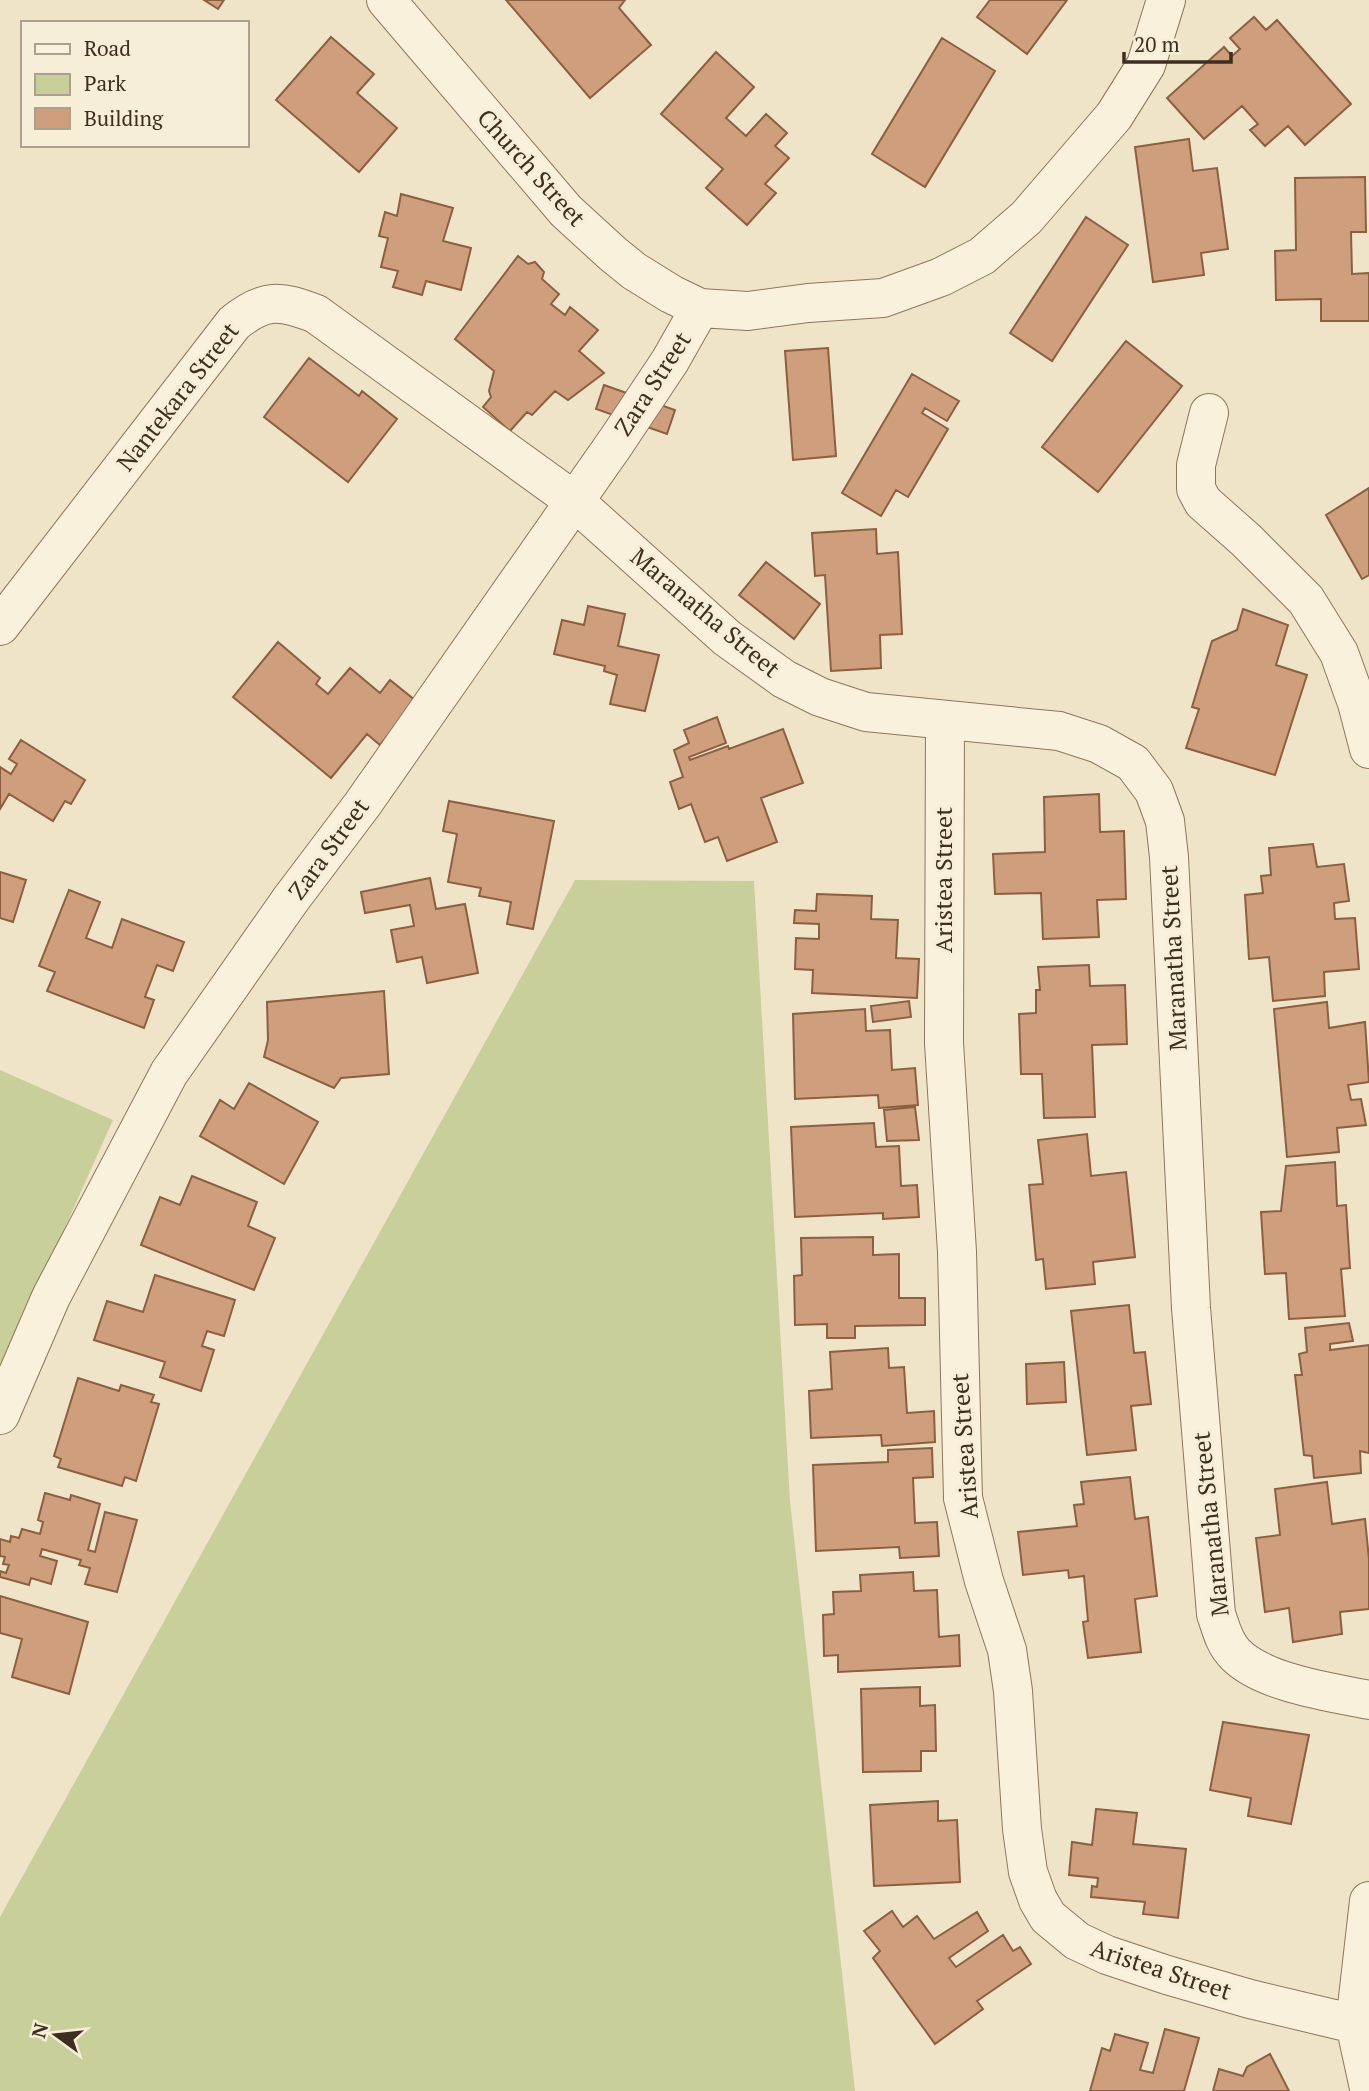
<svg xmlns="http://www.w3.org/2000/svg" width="1369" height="2091" font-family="'PT Serif',serif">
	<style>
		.green { fill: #c9cf9b }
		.building { fill: #cf9f7d; stroke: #8d5f41; stroke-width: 2 }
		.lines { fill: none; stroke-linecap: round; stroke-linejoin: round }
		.minor-casing { stroke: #8d765c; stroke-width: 40 }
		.minor { stroke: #faf1dc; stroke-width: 38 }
		.labels { text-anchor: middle; stroke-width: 6; stroke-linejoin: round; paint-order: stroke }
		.street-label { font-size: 24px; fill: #3d2e20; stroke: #f7eed8 }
	</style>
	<rect width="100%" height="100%" fill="#f0e4c8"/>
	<path class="green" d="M575,880l179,1 36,620 65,590h-855v-174z
		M0,1070l113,50 -113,253z"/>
	<path class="building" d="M204,0h20l-6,9z
		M506,0h119l-6,8 32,37 -61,53z
		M990,0h77l-40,54 -50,-37z
		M1254,17l12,13 11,-10 74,84 -46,41 -17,-19 -23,20 -15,-16 8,-6 -16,-18 -38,33 -37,-41 57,-51 8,9 8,-7 -10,-11z
		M331,37l43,37 -17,19 40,35 -38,44 -83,-72z
		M942,38l53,33 -70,116 -53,-33z
		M716,52l38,35 -28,31 20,18 20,-22 21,19 -12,13 14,12 -24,26 11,9 -29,32 -41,-37 17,-19 -62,-55z
		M1189,139l4,32 24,-3 11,81 -27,4 3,22 -51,7 -18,-135z
		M1365,177l1,55h-15l1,42 17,-1v48h-48v-22l-45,1 -1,-49 21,-1 -1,-72z
		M401,194l52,14 -10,33 28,7 -10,42 -35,-9 -4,14 -29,-8 5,-16 -17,-4 7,-29 -9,-2 6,-24 12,4z
		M1086,217l42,28 -76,116 -42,-28z
		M518,256l10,8 7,-2 9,10 -2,7 17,15 -8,10 14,11 5,-8 28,23 -19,21 25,22 -36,27 -13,-9 -23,24 -5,-3 -17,19 -27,-24 8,-10 -2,-6 5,-20 -39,-32z
		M1126,341l56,45 -84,106 -56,-45z
		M828,348l8,108 -43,4 -8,-109z
		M309,358l50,38 3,-5 35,28 -49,63 -84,-65z
		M912,374l47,27 -12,20 -22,-13 -3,5 26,16 -40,68 -12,-7 -15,26 -39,-23z
		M604,385l71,25 -8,24 -71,-25z
		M1369,488v87l-7,4 -36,-64z
		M876,529l1,25 21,-2 4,82 -22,1 1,33 -50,3 -6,-96 -10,1 -3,-43z
		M766,562l54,42 -26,35 -55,-44z
		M588,606l37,8 -7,32 41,9 -14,56 -35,-7 7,-29 -13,-4 1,-5 -51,-12 8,-34 22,5z
		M1243,609l45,16 -12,40 31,10 -32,100 -89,-27 13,-39 -7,-2 20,-66 25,-11z
		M278,642l42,36 -4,6 12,10 22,-26 30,25 10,-13 26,21 -36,44 -13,-11 -36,44 -98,-81z
		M717,717l9,26 -37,14 1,3 38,-14 1,3 54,-20 20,54 -42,15 16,44 -50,19 -9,-24 -13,5 -14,-38 -12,5 -9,-27 13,-5 -9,-27 15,-7 -5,-13z
		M21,740l64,40 -14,24 -6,-3 -12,20 -44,-27 -9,15v-42l11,7 6,-10 -8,-5z
		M1099,794l1,38 24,-1 2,68 -29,1 2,37 -56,2 -2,-46 -46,1 -2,-40 52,-2 -1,-55z
		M449,801l105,20 -21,108 -26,-5 4,-22 -32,-6 2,-8 -33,-6 9,-48 -14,-3z
		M1313,844l4,23 27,-3 5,37 -15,2 1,16 20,-1 4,51 -35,3 1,24 -52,5 -4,-44 -20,2 -4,-64 18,-2 -2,-17 10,-1 -2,-27z
		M0,872l26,8 -13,42 -13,-4z
		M430,878l6,31 29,-5 13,69 -51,10 -5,-26 -25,5 -6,-32 23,-4 -4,-21 -45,8 -4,-21z
		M69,890l31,12 -14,36 26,10 10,-29 62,23 -11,29 -16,-6 -12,32 9,3 -10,28 -97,-37 8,-19 -16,-6z
		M817,894l55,2 -1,23 27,1 -2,38 23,1 -2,39 -105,-5 1,-23 -18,-1 1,-31 23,1v-15l-25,-1 1,-13 21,1z
		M1089,965l1,21 35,-1 2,59 -35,1 3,72 -51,1 -2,-44h-21l-2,-60 17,-1v-23h4l-2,-23z
		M384,991l5,83 -48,4 -7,10 -70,-31 4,-17 -1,-38z
		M909,1001l2,16 -38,5 -2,-16z
		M1327,1002l2,26 36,-6 4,60 -21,3 3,15 10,-1 5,26 -29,3 2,24 -52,5 -13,-148z
		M865,1009l1,22 24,-1 2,40 23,-2 3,37 -39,3 -1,-13 -83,4 -2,-85z
		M249,1083l69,39 -34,62 -84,-48 20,-36 14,9z
		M915,1107l4,33 -32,1 -3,-31z
		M874,1123l2,24 23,-1 2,40 16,-1 2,32 -36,2v-6l-88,4 -4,-90z
		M1087,1134l4,42 35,-4 9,85 -42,5 2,22 -49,5 -3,-30 -7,1 -7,-75 14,-1 -5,-44z
		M1335,1162l2,44 9,-1 4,63 -9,1 4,47 -56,3 -3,-46 -21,1 -4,-62 20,-1 5,-45z
		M192,1176l65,26 -9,24 27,12 -21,52 -113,-45 19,-48 20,8z
		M873,1237v18l26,-1v44h26v27l-70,1v12h-28v-14l-32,1 -1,-49 8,-1 -1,-37z
		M155,1275l80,25 -11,36 -17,-5 -5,15 12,4 -13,41 -41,-14 5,-15 -71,-22 13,-39 36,11z
		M1129,1305l5,48 11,-1 6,52 -20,2 5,44 -49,5 -16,-144z
		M1349,1323l4,18 -23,3v6l39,-5v108l-9,-2 1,22 -47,5 -2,-22 -8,-1 -9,-80h7l-3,-21 8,-2 -2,-24z
		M888,1348l1,20 15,-1 3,46 27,-2 1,31 -53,4 -1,-11 -70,3 -2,-47 23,-2 -2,-37z
		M1064,1362l2,40 -39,2 -1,-40z
		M78,1378l41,13 2,-6 33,10 -3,7 8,2 -23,77 -11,-4 -3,9 -64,-19 3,-8 -7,-3z
		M932,1448l1,29 -20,1 2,45 22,-1 2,34 -39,2 -1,-11 -83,4 -3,-86 75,-3v-12z
		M1130,1477l5,42 13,-2 9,79 -22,3 6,53 -53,6 -5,-36 5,-1 -4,-45 -15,2 -1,-8 -45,5 -5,-43 59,-6 -3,-21 10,-1 -3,-22z
		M1327,1482l5,42 33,-5 4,40v50l-29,3 2,22 -49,8 -4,-34 -24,4 -9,-74 24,-3 -5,-46z
		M45,1493l25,7 1,-5 29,9 -12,46 7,2 10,-40 32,8 -20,72 -32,-8 5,-16 -11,-3 2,-5 -39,-11 -2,7 17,5 -6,23 -20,-6 -2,7 -29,-8v-6l6,2 3,-8 -6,-1 2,-7 -5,-1v-17l10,3 1,-6 8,2 3,-9 18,5 3,-12 -5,-2z
		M913,1572l1,19 23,-1 2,47 20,-2 1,31 -122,6v-17l-14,1 -1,-41 11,-1 -1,-22 28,-1 -1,-16z
		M0,1596l88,26 -19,72 -57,-17 10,-38 -22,-6z
		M920,1687v19l15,-1 1,46h-15v20l-58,1 -2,-83z
		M1223,1722l86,13 -18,89 -43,-8 3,-18 -41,-8z
		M938,1801v20l19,-1 3,62 -86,4 -4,-81z
		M1096,1809l41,4 -4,31 53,5 -8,69 -35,-4 2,-12 -54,-5 1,-11 5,1 1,-9 -29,-3 3,-33 20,3z
		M892,1911l11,16 14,-11 17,23 43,-27 11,19 -39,27 7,9 47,-32 10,16 7,-4 11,17 -54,37 6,8 -48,35 -62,-86 7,-7 -16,-20z
		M1165,2029l34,9 -15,53h-94l12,-43 8,3 5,-17 33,9 -8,27 13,3z
		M1270,2054l19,37h-76l6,-22 24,7 4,-9z"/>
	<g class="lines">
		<g class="minor-casing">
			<path id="minor" d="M386,0l180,211 47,43 21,17 37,23 29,14 48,3 60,-8 75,-5 58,-21 41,-21 44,-38 88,-102 32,-51 20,-65
				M1209,413l-13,52v24l7,13 43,38 60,60 33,53 18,50 12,46
				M0,626l234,-303c31,-25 46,-23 82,-9l257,186 154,138 57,41 36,18 46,15 193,19 40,13 34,19 21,28 11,30 4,36 22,451 25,306c5,14 8,29 19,40 28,29 95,38 134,46
				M945,721l-1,322 13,209 6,246 21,83 23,69 6,41 9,138 6,43 10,28 10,17 29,24 30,14 60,20 83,24 105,25
				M0,1415l51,-118 118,-224 122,-174 71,-94 254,-363 54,-81 30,-53
				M1369,1901l-14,123 14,64"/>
		</g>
		<use href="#minor" class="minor"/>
	</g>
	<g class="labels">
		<g class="street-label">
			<text transform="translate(531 168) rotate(48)" y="8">Church Street</text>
			<text transform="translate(653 384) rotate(-57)" y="8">Zara Street</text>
			<text transform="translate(178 397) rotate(-52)" y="8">Nantekara Street</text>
			<text transform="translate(705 613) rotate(40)" y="8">Maranatha Street</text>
			<text transform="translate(329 849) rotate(-54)" y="8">Zara Street</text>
			<text transform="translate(944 880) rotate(-90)" y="8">Aristea Street</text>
			<text transform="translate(1174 958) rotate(-93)" y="8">Maranatha Street</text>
			<text transform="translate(965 1446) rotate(-94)" y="8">Aristea Street</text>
			<text transform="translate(1211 1524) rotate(-96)" y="8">Maranatha Street</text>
			<text transform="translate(1161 1970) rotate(18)" y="8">Aristea Street</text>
		</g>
	</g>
	<rect x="21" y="21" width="228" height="126" fill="#f7eed8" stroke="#ada18e" stroke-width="2"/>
	<rect x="35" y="44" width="35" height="10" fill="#faf1dc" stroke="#ada18e" stroke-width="2"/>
	<text x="84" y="56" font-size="21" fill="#3d2e20">Road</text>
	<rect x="35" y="74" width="35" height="21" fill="#c9cf9b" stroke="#ada18e" stroke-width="2"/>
	<text x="84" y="91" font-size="21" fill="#3d2e20">Park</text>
	<rect x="35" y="108" width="35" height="21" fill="#cf9f7d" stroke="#ada18e" stroke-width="2"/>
	<text x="84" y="126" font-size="21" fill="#3d2e20">Building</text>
	<g transform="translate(56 2035) rotate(285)" stroke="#f7eed8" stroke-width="5" paint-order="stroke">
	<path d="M0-5L12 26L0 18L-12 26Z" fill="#3d2e20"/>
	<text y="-10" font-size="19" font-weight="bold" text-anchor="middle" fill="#3d2e20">N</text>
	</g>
	<path d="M1124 52v10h107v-10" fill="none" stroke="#3d2e20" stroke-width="3.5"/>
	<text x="1134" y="52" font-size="21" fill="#3d2e20" stroke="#f7eed8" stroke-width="5" paint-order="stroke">20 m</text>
</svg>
